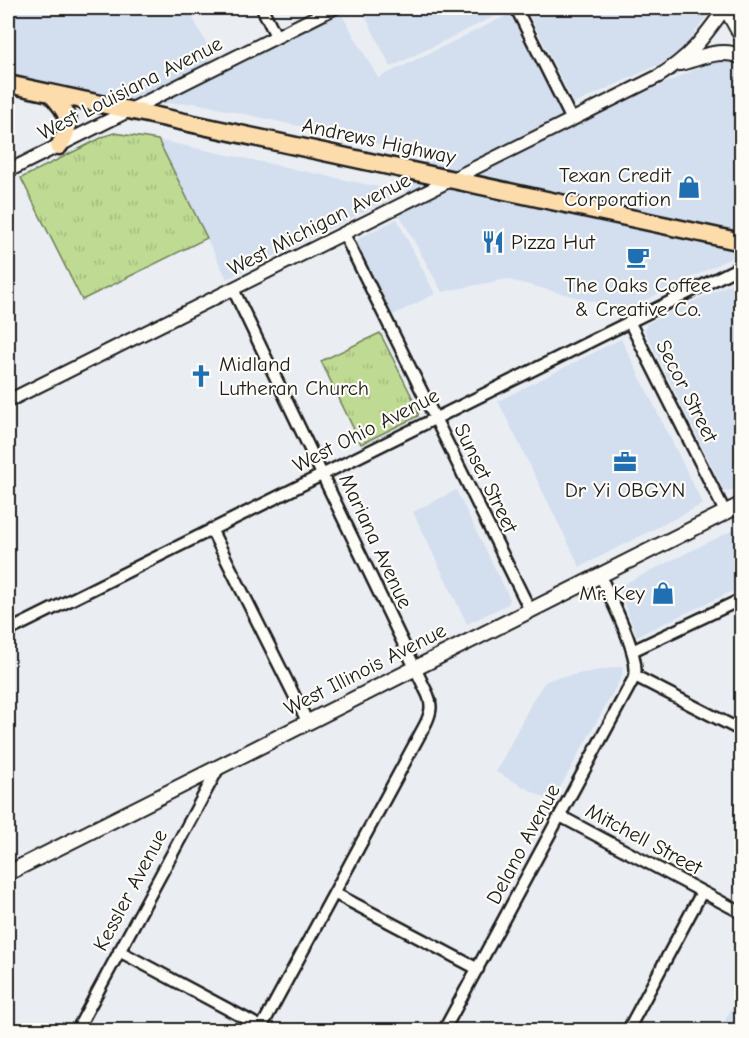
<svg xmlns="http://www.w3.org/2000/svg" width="749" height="1038" font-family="'Comic Neue',sans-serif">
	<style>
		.built { fill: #d3deee }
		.grass { fill: url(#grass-tufts); stroke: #6e7c58; stroke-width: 1.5 }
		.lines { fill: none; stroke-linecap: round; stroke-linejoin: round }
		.minor-casing { stroke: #1c1c1c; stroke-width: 15 }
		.tertiary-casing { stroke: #1c1c1c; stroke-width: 16 }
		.secondary-casing { stroke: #1c1c1c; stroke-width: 18 }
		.primary-casing { stroke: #1c1c1c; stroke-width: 21 }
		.minor { stroke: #fdfcf7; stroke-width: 10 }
		.tertiary { stroke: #fdfcf7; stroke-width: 12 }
		.secondary { stroke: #fdfcf7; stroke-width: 14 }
		.primary { stroke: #fddcac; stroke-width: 16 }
		.labels { text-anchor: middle; stroke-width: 4.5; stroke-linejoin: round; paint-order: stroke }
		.street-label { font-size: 21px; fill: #1c1c1c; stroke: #fdfcf7 }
		.poi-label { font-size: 21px; fill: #1c1c1c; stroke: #fdfcf7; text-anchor: end }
	</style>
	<defs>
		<pattern id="grass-tufts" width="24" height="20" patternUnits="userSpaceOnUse" patternTransform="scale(1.5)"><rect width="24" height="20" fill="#bfdb93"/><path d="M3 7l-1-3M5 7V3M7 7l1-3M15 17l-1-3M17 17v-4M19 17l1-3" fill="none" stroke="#a4bb7e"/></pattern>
	</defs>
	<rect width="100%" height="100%" fill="#eaeef3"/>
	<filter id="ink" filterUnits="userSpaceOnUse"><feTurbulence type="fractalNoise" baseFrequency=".0167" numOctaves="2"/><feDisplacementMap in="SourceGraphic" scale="12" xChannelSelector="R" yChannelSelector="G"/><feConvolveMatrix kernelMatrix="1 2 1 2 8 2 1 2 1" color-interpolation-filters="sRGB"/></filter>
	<g filter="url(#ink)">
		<path class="built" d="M8,8h180l24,47 5,14 121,-61 40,70 136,-66 62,112 138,-63h13l10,3 4,4v185l-115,57 -120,-31 -64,13 -46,-84 32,-53 -233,-52 -47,1 -140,-30z
			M361,8h144l2,2 -116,57z
			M526,8h186l-29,41 -15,11 -94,44z
			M158,140l230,49 3,4 -1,6 -163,80z
			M397,219l38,75 -42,21 -37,-71 2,-5z
			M741,279v206l-12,7 -5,-1 -79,-160 1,-7z
			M621,339l82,165 -123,63 -82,-166z
			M456,490l54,109 -2,5 -41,20 -54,-112z
			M741,526v61l-104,49 -19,-49z
			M623,666l-1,10 -70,126 -56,-30 38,-74 11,-16 10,-4z
			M741,991v39h-21z"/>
		<path class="grass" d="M114,133l44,7 49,98 -125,62 -61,-122 84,-42z
			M380,333l38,76v7l-57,28 -40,-83z"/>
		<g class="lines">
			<g class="minor-casing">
				<path id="minor" d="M262,8l14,28
					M516,8l56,112
					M344,234l186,376
					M233,289l195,406c5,11 2,20 -3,30l-165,305
					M629,321l96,191
					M211,529l96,192
					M600,575c10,23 40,79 35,101l107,55
					M8,631l734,-365
					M632,651l110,-52
					M560,816l182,97
					M334,893l144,76
					M119,951l148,79
					M77,1030l142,-263
					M444,1030l191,-354
					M628,1030l74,-138"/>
			</g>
			<g class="tertiary-casing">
				<path id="tertiary" d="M8,171l326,-163
					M8,401l651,-325c33,-21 44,-38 66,-68"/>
			</g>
			<g class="secondary-casing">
				<path id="secondary" d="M726,8l16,29
					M680,63c21,-5 41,-16 62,-6
					M8,873l734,-369"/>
			</g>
			<g class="primary-casing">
				<path id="primary" d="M8,84l734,158
					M51,94c18,19 23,29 8,52"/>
			</g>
			<use href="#minor" class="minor"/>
			<use href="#tertiary" class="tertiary"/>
			<use href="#secondary" class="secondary"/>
			<use href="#primary" class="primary"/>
		</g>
	</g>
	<defs>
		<g id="shop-bare" transform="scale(1.8)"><path d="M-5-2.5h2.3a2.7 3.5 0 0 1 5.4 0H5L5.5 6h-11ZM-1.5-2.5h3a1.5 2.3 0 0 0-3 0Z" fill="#1f6fb2" stroke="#fdfcf7" stroke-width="2.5" paint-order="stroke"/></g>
		<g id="restaurant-bare" transform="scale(1.8)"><path d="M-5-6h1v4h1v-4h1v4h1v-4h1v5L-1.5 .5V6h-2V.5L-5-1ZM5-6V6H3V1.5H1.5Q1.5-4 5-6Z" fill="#1f6fb2" stroke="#fdfcf7" stroke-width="2.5" paint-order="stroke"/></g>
		<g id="cafe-bare" transform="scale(1.8)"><path d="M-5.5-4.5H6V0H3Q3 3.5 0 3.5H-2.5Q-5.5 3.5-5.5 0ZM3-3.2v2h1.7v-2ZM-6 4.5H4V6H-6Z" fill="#1f6fb2" stroke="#fdfcf7" stroke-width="2.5" paint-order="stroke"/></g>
		<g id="church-bare" transform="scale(1.8)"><path d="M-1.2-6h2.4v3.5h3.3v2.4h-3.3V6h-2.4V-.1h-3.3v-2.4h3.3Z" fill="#1f6fb2" stroke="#fdfcf7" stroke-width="2.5" paint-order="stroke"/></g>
		<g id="office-bare" transform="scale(1.8)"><path d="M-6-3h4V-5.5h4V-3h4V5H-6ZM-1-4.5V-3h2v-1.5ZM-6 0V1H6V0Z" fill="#1f6fb2" stroke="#fdfcf7" stroke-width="2.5" paint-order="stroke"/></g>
	</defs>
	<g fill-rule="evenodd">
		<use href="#shop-bare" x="689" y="187"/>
		<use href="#restaurant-bare" x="493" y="242"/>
		<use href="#cafe-bare" x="638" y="257"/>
		<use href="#church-bare" x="201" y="376"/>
		<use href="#office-bare" x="625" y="462"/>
		<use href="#shop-bare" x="663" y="593"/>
	</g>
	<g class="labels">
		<g class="street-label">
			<text transform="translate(130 88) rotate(-27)" y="7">West Louisiana Avenue</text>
			<text transform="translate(379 141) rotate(12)" y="7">Andrews Highway</text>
			<text transform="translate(319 224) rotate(-27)" y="7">West Michigan Avenue</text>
			<text transform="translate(687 391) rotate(63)" y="7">Secor Street</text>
			<text transform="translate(366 430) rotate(-27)" y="7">West Ohio Avenue</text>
			<text transform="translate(486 478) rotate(64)" y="7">Sunset Street</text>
			<text transform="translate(376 541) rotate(65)" y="7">Mariana Avenue</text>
			<text transform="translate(365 669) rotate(-27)" y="7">West Illinois Avenue</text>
			<text transform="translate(644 839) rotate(28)" y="7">Mitchell Street</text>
			<text transform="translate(523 844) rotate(-62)" y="7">Delano Avenue</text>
			<text transform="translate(130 890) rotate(-62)" y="7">Kessler Avenue</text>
		</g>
		<g class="poi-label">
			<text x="671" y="182">Texan Credit<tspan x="671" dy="24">Corporation</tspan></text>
			<text x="511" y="249" text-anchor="start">Pizza Hut</text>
			<text x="638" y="292" text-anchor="middle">The Oaks Coffee<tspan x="638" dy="24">&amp; Creative Co.</tspan></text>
			<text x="219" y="371" text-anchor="start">Midland<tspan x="219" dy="24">Lutheran Church</tspan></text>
			<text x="625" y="497" text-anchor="middle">Dr Yi OBGYN</text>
			<text x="645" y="600">Mr. Key</text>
		</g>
	</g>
	<rect width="749" height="1038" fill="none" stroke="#fdfcf7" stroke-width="30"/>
	<rect x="15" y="15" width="719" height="1008" fill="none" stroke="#1c1c1c" stroke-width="2" filter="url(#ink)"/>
</svg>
